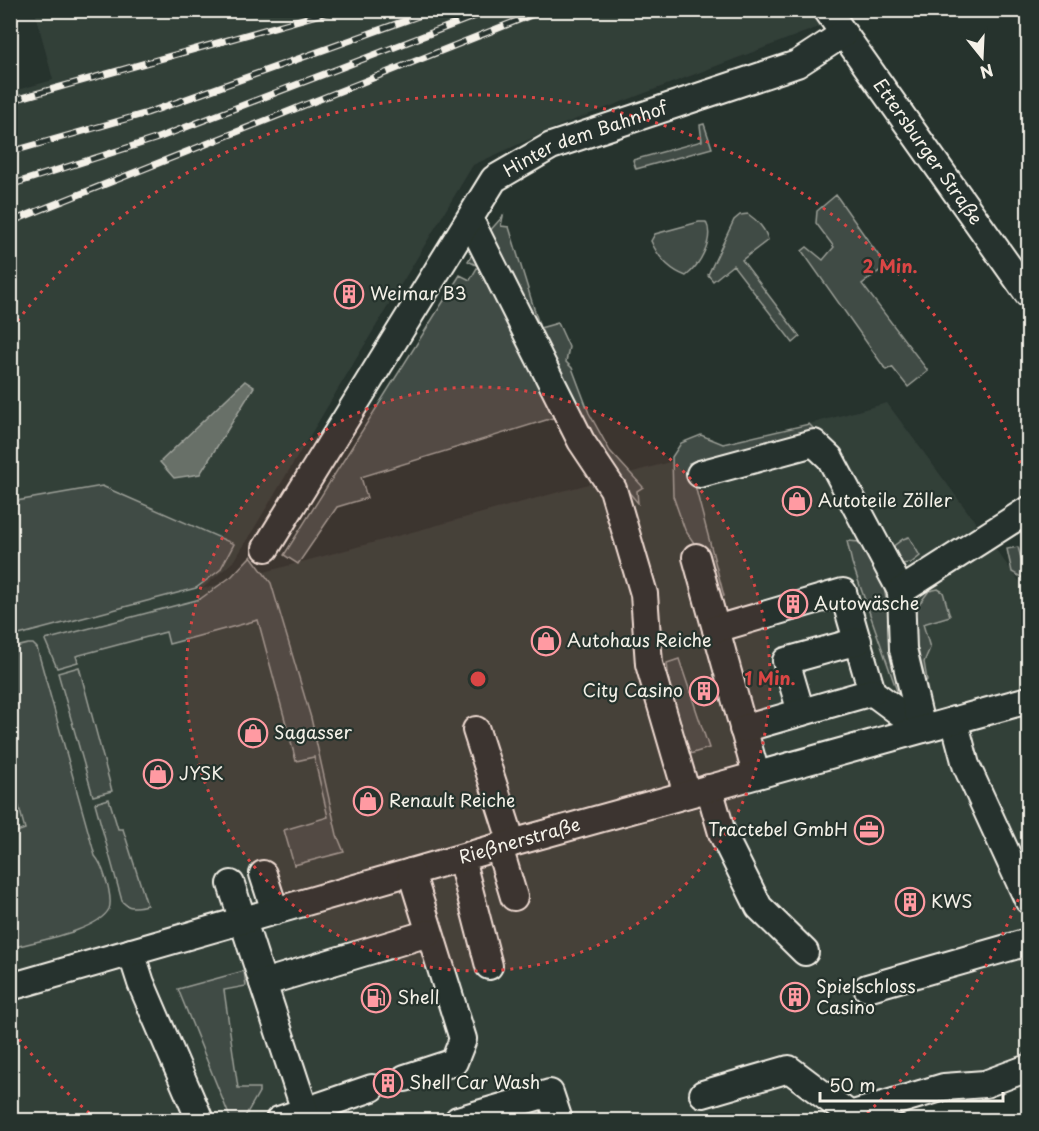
<svg xmlns="http://www.w3.org/2000/svg" width="1039" height="1131" font-family="'Playpen Sans',sans-serif">
	<style>
		.built { fill: #333f39 }
		.green { fill: #414b45; stroke: #9a9e96; stroke-width: 1.5 }
		.water { fill: #676f68; stroke: #9fa39b; stroke-width: 1.5 }
		.lines { fill: none; stroke-linecap: round; stroke-linejoin: round }
		.minor-tunnel { stroke: #455049; stroke-width: 26; stroke-dasharray: 26 13; stroke-linecap: butt }
		.minor-casing { stroke: #f4f1e8; stroke-width: 30 }
		.minor { stroke: #26332d; stroke-width: 26 }
		.rail-casing { stroke: #f4f1e8; stroke-width: 7 }
		.rail { stroke: #26332d; stroke-width: 4.5; stroke-dasharray: 14; stroke-linecap: butt }
		.ring { fill: none; stroke: #da4645; stroke-width: 3; stroke-dasharray: 3 6 }
		.labels { text-anchor: middle; stroke-width: 4.5; stroke-linejoin: round; paint-order: stroke }
		.street-label { font-size: 18px; fill: #f4f1e8; stroke: #26332d }
		.poi-label { font-size: 18px; fill: #f4f1e8; stroke: #26332d; text-anchor: start }
		.centre { fill: #da4645; stroke: #26332d; stroke-width: 3 }
		.ring-label { font-size: 18px; text-anchor: middle; font-weight: bold; fill: #da4645; stroke: #26332d; stroke-width: 4.5; stroke-linejoin: round; paint-order: stroke }
	</style>
	<rect width="100%" height="100%" fill="#26332d"/>
	<filter id="ink" filterUnits="userSpaceOnUse"><feTurbulence type="fractalNoise" baseFrequency=".0167" numOctaves="2"/><feDisplacementMap in="SourceGraphic" scale="12" xChannelSelector="R" yChannelSelector="G"/><feConvolveMatrix kernelMatrix="1 2 1 2 8 2 1 2 1" color-interpolation-filters="sRGB"/></filter>
	<g filter="url(#ink)">
		<path class="built" d="M35,11h826l-300,114 -88,40 -238,395 -33,29 685,-186 141,190v474l-170,53h-847l-1,-1028 43,-12z"/>
		<path class="green" d="M704,124l8,24 -76,21 -3,-9 69,-19 -2,-16z
			M836,195l50,71 -24,18 66,87 -20,16 -16,-20 -6,3 -84,-119 5,-4 16,13 11,-13 -18,-24 1,-12z
			M748,214c9,6 18,16 20,26l-26,20 58,77 -7,6 -60,-78 -20,16 -5,-6 26,-55 6,-5z
			M503,216l-2,10 8,1 31,101 18,-5 11,24 -3,15 6,6 17,45 21,38 33,36 -6,4 1,12 -40,-47 -111,-222z
			M699,222h7c9,17 -7,44 -20,54 -16,-6 -28,-19 -35,-35l4,-7z
			M476,248l92,182 -7,3 -5,-16 -195,60 6,21 -30,9 -39,57 -14,-9 176,-280 10,5 8,-14 -10,-5z
			M809,424l5,5 -125,34 35,133 -10,3 -13,-46 -16,-23 -12,-34 -1,-39 9,-14 20,-8 22,9z
			M102,486l132,58 -14,26 -24,18 -185,49v-135z
			M909,537l11,19 -9,7 -10,1 -13,-14 15,-11z
			M847,541l13,1 24,45 17,104 -3,3 -46,-131z
			M1018,547l5,18 5,-2v18l-16,-9 -5,-23z
			M251,556l20,27 40,135 26,117 7,17 -50,13 -10,-35 44,-13 -14,-60 -18,4 -38,-141 -89,24 -3,-12 -90,24 2,6 -21,6 -12,-28 155,-41 32,-23z
			M938,589l5,3 7,24 -27,8 7,24 -6,14 3,18 -4,4 -6,-24 -6,-36 8,-20 10,-13z
			M28,644h5l4,4 58,208c8,9 9,19 13,30 1,6 4,16 1,23 -12,23 -75,32 -98,39v-114l14,-5 -14,-51v-130z
			M679,659l30,89 -19,6 -19,-55 -4,-36z
			M79,667l33,124 -19,5 -35,-123z
			M109,799l9,30h5l24,76c-10,2 -18,5 -25,-4l-27,-98z
			M244,971l2,15 -22,4 14,98h21v4l-16,28h-12l-53,-131z"/>
		<path class="water" d="M245,381l9,6 -54,87 -26,4 -14,-16z"/>
		<g class="lines">
			<path class="minor-tunnel" d="M372,1088l33,-10"/>
			<g class="minor-casing">
				<g id="minor">
					<path id="s1" d="M827,10l201,284"/>
					<path d="M470,220l111,221 32,48 31,105 5,70 38,130"/>
					<path d="M700,474l114,-31 16,15 71,133"/>
					<path id="s2" d="M266,548l228,-369 57,-33 246,-82 46,-30"/>
					<path d="M696,557l60,217"/>
					<path d="M716,629l127,-37 29,100 50,37"/>
					<path d="M801,712l-15,-51 72,-20"/>
					<path d="M954,720l12,45 62,135"/>
					<path d="M743,729l129,-37"/>
					<path d="M922,729l-19,-80 -2,-58 127,-81"/>
					<path d="M476,730l36,113"/>
					<path d="M709,788l13,45 37,74 46,45"/>
					<path d="M499,847l15,50"/>
					<path d="M461,858l28,108"/>
					<path d="M263,874l12,37"/>
					<path d="M231,884l32,99"/>
					<path d="M131,952l10,31 59,137"/>
					<path id="s3" d="M10,987l502,-144 516,-143"/>
					<path d="M867,988l161,-46"/>
					<path d="M405,1078l49,-16 9,-23 -52,-167"/>
					<path d="M703,1094l86,-25 61,46 94,-28 41,-3 43,-16"/>
					<path d="M305,1111l67,-23"/>
					<path d="M279,1120l26,-9 -42,-128 166,-50"/>
					<path d="M458,1120l92,-27 9,27"/>
				</g>
			</g>
			<use href="#minor" class="minor"/>
			<g class="rail-casing">
				<path id="rail" d="M10,101l325,-91
					M10,152l137,-39 288,-103
					M10,185l145,-46 336,-129
					M10,222l534,-212"/>
			</g>
			<use href="#rail" class="rail"/>
		</g>
	</g>
	<circle cx="478" cy="679" r="292" fill="#da4645" fill-opacity=".12"/>
	<g class="ring">
		<circle cx="478" cy="679" r="292"/>
		<path d="M1028 874A583 583 0 0 1 860 1119M96 1119A583 583 0 0 1 12 1030M12 328A583 583 0 0 1 1028 484"/>
	</g>
	<defs>
		<g id="building-ring" transform="scale(1.5)"><circle r="9.5" fill="#26332d" stroke="#ff9aa2" stroke-width="1.5"/><path d="M-4-6H4V6H1V3H-1V6H-4ZM-2.5-4.3h1.7v1.8h-1.7ZM.8-4.3h1.7v1.8H.8ZM-2.5-1h1.7V.8h-1.7ZM.8-1h1.7V.8H.8Z" fill="#ff9aa2"/></g>
		<g id="shop-ring" transform="scale(1.5)"><circle r="9.5" fill="#26332d" stroke="#ff9aa2" stroke-width="1.5"/><path d="M-5-2.5h2.3a2.7 3.5 0 0 1 5.4 0H5L5.5 6h-11ZM-1.5-2.5h3a1.5 2.3 0 0 0-3 0Z" fill="#ff9aa2"/></g>
		<g id="office-ring" transform="scale(1.5)"><circle r="9.5" fill="#26332d" stroke="#ff9aa2" stroke-width="1.5"/><path d="M-6-3h4V-5.5h4V-3h4V5H-6ZM-1-4.5V-3h2v-1.5ZM-6 0V1H6V0Z" fill="#ff9aa2"/></g>
		<g id="fuel-ring" transform="scale(1.5)"><circle r="9.5" fill="#26332d" stroke="#ff9aa2" stroke-width="1.5"/><path d="M-5.5-6h7V0h2V4h1.3V-2.5L3-4.5l.8-.8L6-3V5H2.5V1h-1V6h-7ZM-4.2-4.7v3.2H.2V-4.7Z" fill="#ff9aa2"/></g>
	</defs>
	<g fill-rule="evenodd">
		<use href="#building-ring" x="349" y="294"/>
		<use href="#shop-ring" x="797" y="501"/>
		<use href="#building-ring" x="793" y="604"/>
		<use href="#shop-ring" x="546" y="641"/>
		<use href="#building-ring" x="704" y="691"/>
		<use href="#shop-ring" x="253" y="733"/>
		<use href="#shop-ring" x="158" y="774"/>
		<use href="#shop-ring" x="368" y="801"/>
		<use href="#office-ring" x="869" y="830"/>
		<use href="#building-ring" x="910" y="902"/>
		<use href="#building-ring" x="795" y="997"/>
		<use href="#fuel-ring" x="376" y="998"/>
		<use href="#building-ring" x="388" y="1083"/>
	</g>
	<g class="labels">
		<g class="street-label">
			<text dy="6" stroke="none"><textPath href="#s2" startOffset="534">Hinter dem Bahnhof</textPath></text>
			<text dy="6" stroke="none"><textPath href="#s1" startOffset="174">Ettersburger Straße</textPath></text>
			<text dy="6" stroke="none"><textPath href="#s3" startOffset="530">Rießnerstraße</textPath></text>
		</g>
		<g class="poi-label">
			<text x="370" y="300">Weimar B3</text>
			<text x="818" y="507">Autoteile Zöller</text>
			<text x="814" y="610">Autowäsche</text>
			<text x="567" y="647">Autohaus Reiche</text>
			<text x="683" y="697" text-anchor="end">City Casino</text>
			<text x="274" y="739">Sagasser</text>
			<text x="179" y="780">JYSK</text>
			<text x="389" y="807">Renault Reiche</text>
			<text x="848" y="836" text-anchor="end">Tractebel GmbH</text>
			<text x="931" y="908">KWS</text>
			<text x="816" y="993">Spielschloss<tspan x="816" dy="21">Casino</tspan></text>
			<text x="397" y="1004">Shell</text>
			<text x="409" y="1089">Shell Car Wash</text>
		</g>
	</g>
	<circle cx="478" cy="679" r="9" class="centre"/>
	<g class="ring-label">
		<text x="890" y="273">2 Min.</text>
		<text x="770" y="685">1 Min.</text>
	</g>
	<rect width="1039" height="1131" fill="none" stroke="#26332d" stroke-width="36"/>
	<rect x="18" y="18" width="1003" height="1095" fill="none" stroke="#f4f1e8" stroke-width="2" filter="url(#ink)"/>
	<g transform="translate(982 57) rotate(162)" stroke="#26332d" stroke-width="4.5" paint-order="stroke">
	<path d="M0-4.5L10 22L0 15L-10 22Z" fill="#f4f1e8"/>
	<text y="-9" font-size="16" font-weight="bold" text-anchor="middle" fill="#f4f1e8">N</text>
	</g>
	<path d="M820 1092v9h183v-9" fill="none" stroke="#f4f1e8" stroke-width="3"/>
	<text x="829" y="1092" font-size="18" fill="#f4f1e8" stroke="#26332d" stroke-width="4.5" paint-order="stroke">50 m</text>
</svg>
